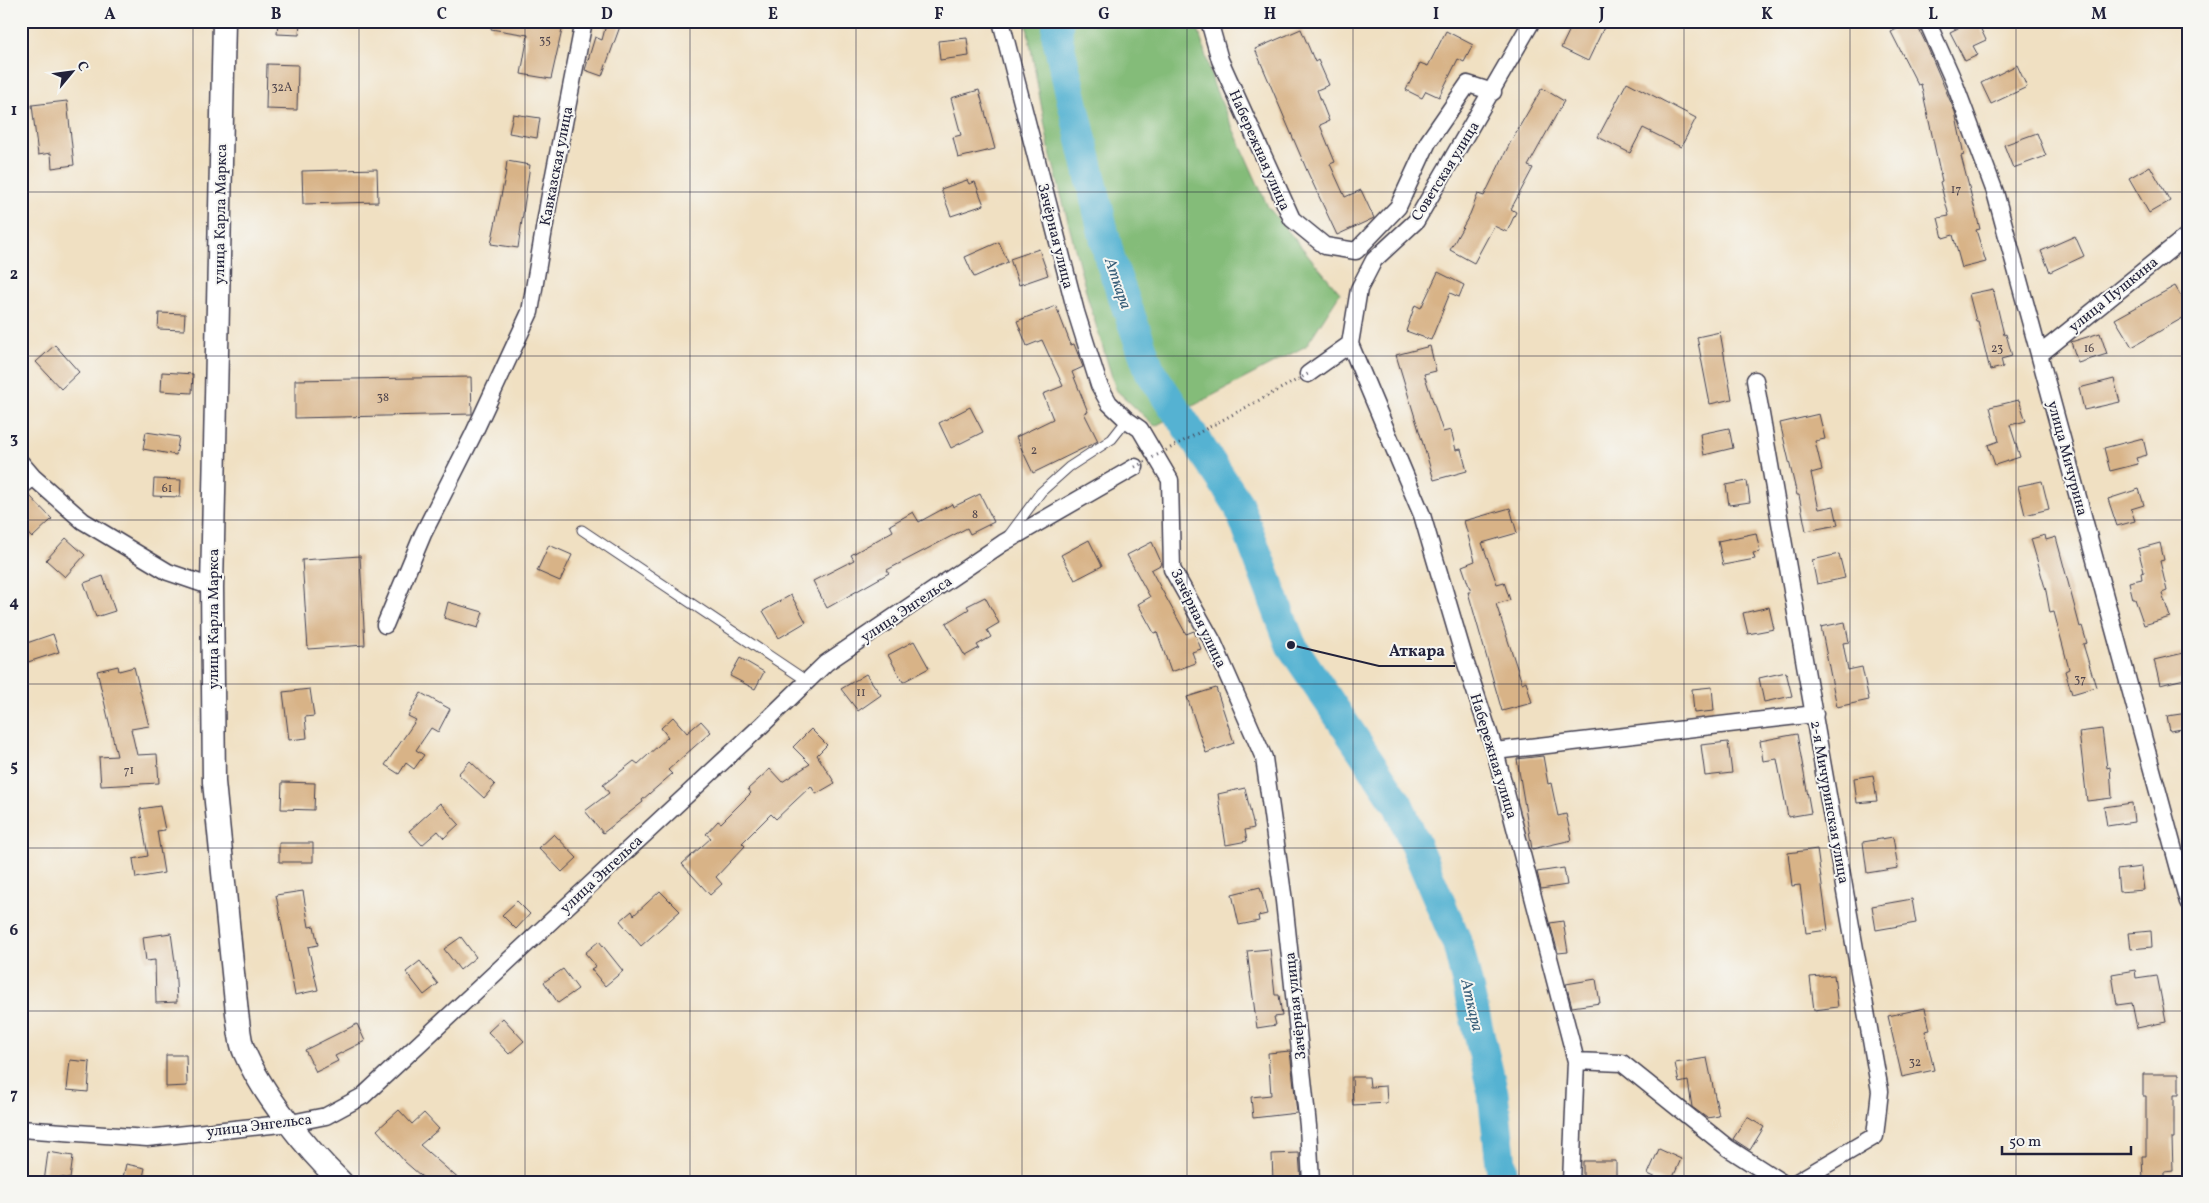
<svg xmlns="http://www.w3.org/2000/svg" width="2209" height="1203" font-family="Vollkorn,serif">
	<style>
		.forest { fill: #84bc79; stroke: #536f5a }
		.lines { fill: none; stroke-linecap: round; stroke-linejoin: round }
		.river { stroke: #54b2d2; stroke-width: 31 }
		.building { fill: #d8b387 }
		.lane-casing { stroke: #413e4f; stroke-width: 11 }
		.street-casing { stroke: #413e4f; stroke-width: 19 }
		.secondary-casing { stroke: #413e4f; stroke-width: 25 }
		.lane { stroke: #fff; stroke-width: 9 }
		.street { stroke: #fff; stroke-width: 16 }
		.secondary { stroke: #fff; stroke-width: 22 }
		.path-bridge { stroke: #413e4f; stroke-width: 3; stroke-dasharray: 1 4; stroke-linecap: butt }
		.grid { fill: none; stroke: #22223b; stroke-width: 1; stroke-opacity: 0.55 }
		.labels { text-anchor: middle; stroke-width: 4; stroke-linejoin: round; paint-order: stroke }
		.number-label { font-size: 12px; fill: #50464e }
		.street-label { font-size: 15px; fill: #22223b; stroke: #f6f6f2 }
		.water-label { font-size: 16px; font-style: italic; fill: #365c77; stroke: #f6f6f2 }
		.leader { fill: none; stroke: #22223b; stroke-width: 2 }
		.callout-dot { fill: #22223b; stroke: #f6f6f2; stroke-width: 2 }
		.callout-label { font-size: 16px; text-anchor: middle; font-weight: bold; fill: #22223b; stroke: #f6f6f2; stroke-width: 4; stroke-linejoin: round; paint-order: stroke }
		.neatline { fill: none; stroke: #22223b; stroke-width: 2 }
		.grid-label { font-size: 16px; text-anchor: middle; font-weight: bold; fill: #22223b }
	</style>
	<rect width="100%" height="100%" fill="#f6f6f2"/>
	<filter id="ink" filterUnits="userSpaceOnUse"><feTurbulence type="fractalNoise" baseFrequency=".02" numOctaves="2"/><feDisplacementMap in="SourceGraphic" scale="10" xChannelSelector="R" yChannelSelector="G"/><feConvolveMatrix kernelMatrix="1 2 1 2 8 2 1 2 1" color-interpolation-filters="sRGB"/></filter>
	<filter id="wash" filterUnits="userSpaceOnUse"><feTurbulence type="fractalNoise" baseFrequency=".0096" numOctaves="4" result="noise"/><feDisplacementMap in="SourceGraphic" scale="20" xChannelSelector="R" yChannelSelector="G"/><feGaussianBlur stdDeviation="1.12" result="paint"/><feColorMatrix in="noise" values="0 0 0 0 0 0 0 0 0 0 0 0 0 0 0 0 0 1.4 0 .05"/><feComposite in="paint" operator="in"/></filter>
	<g filter="url(#wash)">
		<rect width="100%" height="100%" fill="#f0e0c2"/>
		<path class="forest" d="M1026,21h170l18,65 54,121 72,86 -34,53 -151,80 -39,-36 -28,-91 -39,-151z"/>
		<g class="lines">
			<path class="river" d="M1058,21l-1,15 53,224 40,111 88,133 53,141 107,159 60,141 35,148 10,89"/>
		</g>
		<g id="blocks">
			<path class="building" d="M278,21h22l-1,14 -22,-1z
				M492,21h72l-13,58 -30,-5 7,-39 -37,-6z
				M607,21h15l-20,55 -17,-6 10,-33 7,3z
				M1574,21h33l-19,40 -27,-13z
				M1912,21h3l12,25 28,66 9,43 -3,1 19,73 -4,1 10,32 -24,6 -9,-33 -10,3 -5,-20 11,-2 -9,-34 2,-1 -21,-97 -3,1 -27,-53z
				M1972,21h5l9,19 -13,6 5,9 -13,6 -15,-29z
				M1301,29l14,33 3,-2 11,25 -12,5 12,31 -9,4 15,37 -5,2 15,33 16,-7 13,28 -37,17 -29,-62 -53,-124z
				M1446,31l27,14 -9,17 -6,-3 -19,38 -13,-6 -4,7 -16,-8 14,-27 8,3z
				M967,38l2,18 -29,4 -2,-19z
				M267,64l31,1 -1,45 -31,-1z
				M2017,65l10,22 -36,17 -10,-21z
				M1627,82l69,36 -15,29 -38,-19 -13,25 -32,-16z
				M1542,88l22,13 -36,65 5,2 -22,41 5,3 -9,20 -13,-6 -20,37 -24,-13 20,-36 8,-20 6,2 27,-55z
				M979,90l16,59 -37,9 -5,-21 8,-2 -10,-37z
				M67,101l7,64 -22,3 -1,-15 -13,2 -6,-50z
				M513,114l27,4 -3,20 -28,-5z
				M2037,133l9,23 -33,12 -9,-23z
				M507,161l23,4 -12,83 -27,-4 14,-67z
				M2150,166l20,35 -21,12 -20,-35z
				M377,169l1,33 -75,2 -1,-33z
				M967,180l2,4 6,-2 9,23 -33,11 -10,-27z
				M2075,236l9,20 -34,16 -9,-21z
				M999,242l9,20 -34,15 -9,-20z
				M1039,249l9,26 -29,10 -9,-26z
				M1438,272l26,13 -5,12 -9,-4 -19,47 -25,-9 9,-26 6,3z
				M2175,286l13,22v7l-56,32 -17,-28z
				M1993,289l11,46 2,-1 6,22 -11,3 2,8 -13,3 -12,-49h-2l-7,-27z
				M1056,306l15,39 3,-1 9,23 -11,5 16,40 -4,1 14,28 -65,32 -17,-36 37,-18 -10,-25 20,-8 -21,-46 -15,6 -10,-25z
				M159,313l26,1 -1,16 -26,-1z
				M1720,332l12,67 -22,5 -13,-67z
				M2100,333l7,21 -29,9 -7,-21z
				M55,345l24,27 -18,17 -25,-27z
				M1430,346l6,25 -12,3 19,58 8,-2 5,20 5,-1 6,22 -33,9 -38,-125z
				M162,372l31,2 -1,19 -31,-2z
				M471,377l1,37 -177,4v-38z
				M2114,379l6,23 -36,8 -5,-22z
				M2019,400l7,21 -16,4 10,32 -25,8 -7,-20 11,-4 -9,-34z
				M970,407l13,25 -32,16 -12,-25z
				M1819,414l6,25 -10,2 7,29 -11,3 8,36 15,-3 4,19 -32,6 -7,-36h-2l-17,-72z
				M1729,428l4,20 -29,7 -4,-21z
				M146,432l33,5 -3,18 -33,-6z
				M2143,438l4,17 -11,3 2,6 -28,7 -6,-23z
				M154,479l27,1 -1,17 -27,-1z
				M1747,481l3,21 -21,3 -3,-20z
				M2042,481l7,28 -24,6 -7,-29z
				M2139,489l5,16 -13,4 4,12 -18,5 -9,-27z
				M28,494l24,25 -20,19 -11,-12v-29z
				M980,494l14,28 -24,12 -3,-6 -80,42 2,3 -62,35 -14,-27 41,-21 -3,-5 42,-24 -3,-6 23,-13 6,10 33,-18 1,3z
				M1510,508l7,25 -35,10 15,41 7,-2 6,18 -14,4 26,79 4,-2 6,22 -30,8 -34,-119h3l-9,-26 13,-5 -11,-40z
				M1756,533l4,19 -7,1 2,6 -32,6 -5,-24z
				M2045,535l1,5 10,-3 24,90 2,-1 5,17 -4,1 13,43 -24,7 -7,-23 4,-2 -15,-57 -4,1 -4,-22 -15,-52z
				M66,538l19,17 -20,22 -19,-17z
				M1089,540l13,26 -27,14 -14,-25z
				M1152,542l10,22 -11,6 35,64 8,-3 7,18 -9,3 4,11 -25,9 -14,-40 -3,1 -16,-29 12,-7 -23,-42z
				M2160,543l4,17 -4,1 7,30 -5,2 8,24 -26,8 -9,-26h-2l-4,-17 13,-3 -1,-6 3,-1 -6,-23z
				M549,545l23,10 -12,26 -23,-10z
				M1839,554l6,24 -28,6 -5,-24z
				M360,556l5,89 -57,4 -6,-89z
				M103,576l12,35 -19,6 -12,-34z
				M791,595l15,27 -27,16 -16,-27z
				M985,597l14,26 -12,7 4,7 -14,8 2,3 -14,8 -19,-33 23,-14 -2,-3z
				M448,602l35,10 -5,16 -34,-10z
				M1769,607l5,22 -26,5 -5,-21z
				M1845,622l4,20 -6,1 5,27 14,-3 7,33 -32,7 -16,-80z
				M53,634l6,18 -34,11 -4,-18z
				M914,641l15,27 -26,14 -15,-27z
				M2188,652v26l-28,7 -6,-25z
				M740,658l24,14 -9,17 -25,-13z
				M118,666l1,5 15,-4 15,59 -18,3 6,26 20,-1 2,29 -58,3 -2,-29 18,-1 -20,-85z
				M1786,672l6,24 -28,6 -5,-24z
				M866,674l15,21 -23,16 -17,-22z
				M1712,687l2,24 -20,2 -2,-24z
				M1216,688l18,55 -28,10 -19,-56z
				M310,689l4,27 -9,1 2,21 -18,2 -6,-48z
				M421,693l29,16 -12,23 -7,-4 -15,22 8,5 -10,14 -8,-6 -7,11 -14,-9 31,-45 -8,-4z
				M2188,713v15l-18,3 -3,-15z
				M673,717l14,16 14,-12 10,11 -43,38 4,4 -30,26 1,2 -40,31 -18,-22 24,-18 -6,-8 31,-24 4,3 30,-27 -7,-9z
				M811,729l16,16 -10,10 18,28 -19,11 -5,-8 -35,33 -5,-5 -29,29 3,3 -29,31 6,7 -12,11 -28,-31 29,-26 -5,-4 12,-13 3,2 30,-30 -3,-4 22,-20 12,13 28,-18 -17,-17z
				M2102,729l5,39 3,-1 2,31 -25,3 -8,-69z
				M1797,734l14,79 -23,4 -11,-58 -14,2 -3,-20z
				M1728,742l4,31 -27,3 -4,-31z
				M1543,756l5,28 3,-1 7,33 8,-2 6,26 -40,9 -15,-90z
				M470,761l25,24 -11,13 -26,-24z
				M1873,775l4,26 -20,2 -3,-25z
				M282,782l33,1 -1,27 -33,-1z
				M1245,788l9,40 -9,2 2,11 -21,4 -8,-51z
				M440,803l19,21 -15,14 -6,-7 -16,14 -13,-14z
				M2132,803l2,19 -27,4 -3,-19z
				M160,806l5,24 -8,1 7,42 -28,5 -3,-19 15,-3 -8,-47z
				M554,834l23,24 -15,14 -23,-24z
				M1893,837l5,31 -31,5 -4,-31z
				M279,843h34v19h-34z
				M1817,849l11,81 -22,3 -6,-48 -8,1 -4,-33z
				M2141,867l3,23 -25,2 -2,-22z
				M1564,868l3,17 -26,4 -4,-17z
				M1260,887l7,27 -9,2 1,5 -20,4 -7,-31z
				M303,891l6,36 5,-1 4,19 -10,2 10,43 -23,5 -19,-100z
				M660,891l20,20 -39,35 -21,-25 12,-10 2,4z
				M1912,899l4,24 -40,7 -4,-24z
				M517,901l13,13 -14,15 -14,-14z
				M1563,921l5,31 -10,1 -8,-30z
				M2151,931l1,16 -21,2 -2,-16z
				M171,933l4,29 2,40 -21,1 -1,-43 -9,1 -3,-24z
				M461,937l15,20 -16,13 -16,-21z
				M599,941l24,30 -18,15 -14,-17 5,-3 -11,-13z
				M1270,949l5,46h4l3,21 -8,1 2,8 -19,3 -10,-77z
				M420,961l18,23 -14,11 -18,-23z
				M563,969l15,20 -20,14 -14,-21z
				M2135,970l1,8 21,-3 9,47 -29,6 -5,-25 -15,2 -5,-31z
				M1834,975l4,32 -24,3 -4,-33z
				M1596,979l4,24 -28,4 -6,-23z
				M1925,1008l5,22 -5,1 9,39 -32,7 -14,-61z
				M503,1018l21,23 -15,13 -21,-22z
				M357,1024l8,17 -30,15 3,5 -22,11 -11,-22z
				M1290,1051l7,62 -44,5 -2,-21 20,-2 -3,-42z
				M166,1055h20l1,31 -21,1z
				M1707,1058l12,58 -12,2 -15,-11 -4,-26 -9,2 -4,-20z
				M70,1060l20,2 -2,30 -21,-2z
				M2143,1074h36v21h-5v43h-2l1,33 -8,1v8l-22,1 -1,-25h4v-60h-3z
				M1352,1077h17l1,10 16,-1 1,17 -34,2z
				M399,1110l13,14 12,-11 15,16 -19,16 42,37h-34l-23,-20 -28,-32z
				M1747,1117l17,10 -14,23 -17,-11z
				M1659,1149l22,10 -10,23h-6l-17,-8z
				M48,1152l25,4 -3,23 -10,-2 -1,5h-15z
				M1299,1153l2,29h-28l-1,-28z
				M1583,1161h33v20h-33z
				M126,1164l19,4 -3,14h-20z"/>
		</g>
	</g>
	<g filter="url(#ink)">
		<use href="#blocks" fill-opacity="0" stroke="#413e4f" stroke-width="1"/>
		<g class="lines">
			<g class="lane-casing">
				<path id="lane" d="M582,530l225,151
					M1009,535l32,-43 28,-25 43,-28 15,-19"/>
			</g>
			<g class="street-casing">
				<path id="street" d="M1001,21l75,291 23,73 10,18 18,17 13,9 30,51 2,89 41,73 51,116 20,143 24,225 3,56
					M1209,21l11,39 72,159 33,27 31,5 42,-44 30,-65 40,-58 25,8
					M1927,21l27,61 41,110 193,710
					M1350,344l72,171 44,149 29,87 81,310 -5,121
					M1350,344l9,-55 15,-29 42,-39 116,-200
					M2040,354l148,-119
					M1308,374l42,-30
					M1755,380l125,711 -5,45 -78,46
					M21,463l12,14 50,44 85,51 44,15
					M21,487l12,-10
					M385,625l38,-91 50,-99 57,-123 19,-112 35,-179
					M1495,751l320,-37
					M1576,1061l46,2 106,85 53,34
					M21,1129l126,9 144,-15 35,-7 37,-20 399,-371 64,-62 177,-120 132,-76"/>
			</g>
			<g class="secondary-casing">
				<path id="secondary" d="M224,21l-12,566 2,195 23,231c2,12 2,27 7,38 18,43 63,98 97,131"/>
			</g>
			<use href="#lane" class="lane"/>
			<use href="#street" class="street"/>
			<use href="#secondary" class="secondary"/>
			<path class="path-bridge" d="M1135,467l173,-93"/>
		</g>
	</g>
	<path class="grid" d="M193,21v1161M359,21v1161M525,21v1161M690,21v1161M856,21v1161M1022,21v1161M1187,21v1161M1353,21v1161M1519,21v1161M1684,21v1161M1850,21v1161M2016,21v1161M21,192h2167M21,356h2167M21,520h2167M21,684h2167M21,848h2167M21,1011h2167"/>
	<g class="labels">
		<g class="number-label">
			<text x="545" y="44">35</text>
			<text x="282" y="91">32А</text>
			<text x="1956" y="193">17</text>
			<text x="1997" y="352">23</text>
			<text x="2089" y="352">16</text>
			<text x="383" y="401">38</text>
			<text x="1034" y="454">2</text>
			<text x="167" y="492">61</text>
			<text x="975" y="518">8</text>
			<text x="2080" y="683">37</text>
			<text x="861" y="696">11</text>
			<text x="129" y="774">71</text>
			<text x="1915" y="1066">32</text>
		</g>
		<g class="street-label">
			<text transform="translate(1260 150) rotate(66)" y="5">Набережная улица</text>
			<text transform="translate(556 166) rotate(-79)" y="5">Кавказская улица</text>
			<text transform="translate(1445 171) rotate(-58)" y="5">Советская улица</text>
			<text transform="translate(220 214) rotate(-89)" y="5">улица Карла Маркса</text>
			<text transform="translate(1056 236) rotate(76)" y="5">Зачёрная улица</text>
			<text transform="translate(2113 294) rotate(-39)" y="5">улица Пушкина</text>
			<text transform="translate(2068 458) rotate(75)" y="5">улица Мичурина</text>
			<text transform="translate(906 609) rotate(-34)" y="5">улица Энгельса</text>
			<text transform="translate(1199 618) rotate(64)" y="5">Зачёрная улица</text>
			<text transform="translate(213 619) rotate(-90)" y="5">улица Карла Маркса</text>
			<text transform="translate(1494 756) rotate(73)" y="5">Набережная улица</text>
			<text transform="translate(1830 802) rotate(80)" y="5">2-я Мичуринская улица</text>
			<text transform="translate(601 874) rotate(-43)" y="5">улица Энгельса</text>
			<text transform="translate(1295 1006) rotate(-96)" y="5">Зачёрная улица</text>
			<text transform="translate(259 1125) rotate(-7)" y="5">улица Энгельса</text>
		</g>
		<g class="water-label">
			<text transform="translate(1119 283) rotate(71)" y="6">Аткара</text>
			<text transform="translate(1473 1005) rotate(77)" y="6">Аткара</text>
		</g>
	</g>
	<path class="leader" d="M1291 645L1379 666H1455"/>
	<circle class="callout-dot" cx="1291" cy="645" r="5"/>
	<g class="callout-label">
		<text x="1417" y="656">Аткара</text>
	</g>
	<rect width="2209" height="1203" fill="none" stroke="#f6f6f2" stroke-width="55"/>
	<g transform="translate(72 72) rotate(61)" stroke="#f6f6f2" stroke-width="4" paint-order="stroke">
	<path d="M0-4L9 19L0 12L-9 19Z" fill="#22223b"/>
	<text y="-8" font-size="14" font-weight="bold" text-anchor="middle" fill="#22223b">С</text>
	</g>
	<path d="M2002 1146v8h129v-8" fill="none" stroke="#22223b" stroke-width="2.5"/>
	<text x="2009" y="1146" font-size="15" fill="#22223b" stroke="#f6f6f2" stroke-width="4" paint-order="stroke">50 m</text>
	<rect x="28" y="28" width="2154" height="1148" class="neatline"/>
	<g class="grid-label">
		<text x="110" y="19">A</text>
		<text x="276" y="19">B</text>
		<text x="442" y="19">C</text>
		<text x="607" y="19">D</text>
		<text x="773" y="19">E</text>
		<text x="939" y="19">F</text>
		<text x="1104" y="19">G</text>
		<text x="1270" y="19">H</text>
		<text x="1436" y="19">I</text>
		<text x="1602" y="19">J</text>
		<text x="1767" y="19">K</text>
		<text x="1933" y="19">L</text>
		<text x="2099" y="19">M</text>
		<text x="14" y="115">1</text>
		<text x="14" y="279">2</text>
		<text x="14" y="443">3</text>
		<text x="14" y="607">4</text>
		<text x="14" y="771">5</text>
		<text x="14" y="935">6</text>
		<text x="14" y="1099">7</text>
	</g>
</svg>
